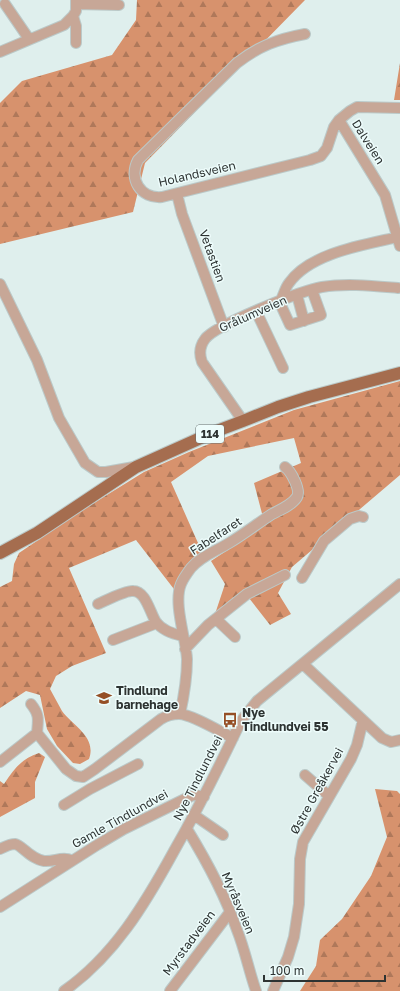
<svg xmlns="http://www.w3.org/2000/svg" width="400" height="991" font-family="'Golos Text',sans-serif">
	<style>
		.forest { fill: url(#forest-firs) }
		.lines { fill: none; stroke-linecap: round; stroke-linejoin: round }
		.minor-casing { stroke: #bbc9c8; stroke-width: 12 }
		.major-casing { stroke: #bbc9c8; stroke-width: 14 }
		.minor { stroke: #c7a797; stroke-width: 10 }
		.major { stroke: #a56d4f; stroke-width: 12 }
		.labels { text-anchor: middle; stroke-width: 3; stroke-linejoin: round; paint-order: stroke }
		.shield { fill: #edfcfb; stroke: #676f6e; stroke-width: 1 }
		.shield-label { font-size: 11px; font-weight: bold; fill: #2d3332 }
		.street-label { font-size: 12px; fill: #2d3332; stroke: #edfcfb }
		.poi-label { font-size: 12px; font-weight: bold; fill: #2d3332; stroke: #edfcfb; text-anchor: start }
	</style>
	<defs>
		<pattern id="forest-firs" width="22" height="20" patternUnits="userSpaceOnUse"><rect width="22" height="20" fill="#d7926d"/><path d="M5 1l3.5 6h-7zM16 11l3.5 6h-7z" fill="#af785a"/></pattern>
	</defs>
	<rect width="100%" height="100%" fill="#dfefed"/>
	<path class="forest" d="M137,0h168l-160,163 -12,49 -133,32v-141l22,-22 90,-26 24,-35z
		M400,63v37h-6z
		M400,381v94l-108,92 -14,26 13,21 -21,11 -21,-27 -35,19 11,-33 -14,-23 54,-36 -11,-42 47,-20 -7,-25 -86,18 -37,26 31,70 -25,41 -41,-53 -67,28 37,85 -34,13 -16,10 -6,13c4,7 8,15 12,22 11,15 35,26 27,48l-9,5 -7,-1 -16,-17 -10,-17 -7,-34 -14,-4 -26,17v-121l12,-6 2,-17 5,-11 62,-42 63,-39 45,-20 105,-42z
		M39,753l6,4 -10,25v16l-35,19v-36l4,3c10,-15 17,-25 35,-31z
		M375,789l22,2 3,3v197h-100l16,-25 4,-26 22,-21 29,-43 16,-39z"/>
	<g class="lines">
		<g class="minor-casing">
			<path id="minor" d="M5,4l24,35
				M76,4l43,1
				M73,16l3,10v17
				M305,34c-27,5 -46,12 -68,29l-99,97c-10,19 3,39 24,37l148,-37 11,-4 6,-8 7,-21 5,-7 11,-9 7,-4 43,1
				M0,52l64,-27 9,-9 3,-5v-11
				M339,120l46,75 15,51
				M177,194l5,20 42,113
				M0,284l37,76 22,58 26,45 13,9h8l28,-5
				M297,295l7,26
				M281,300c3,-6 4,-12 8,-17 21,-30 74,-38 109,-46
				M279,301l11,24 31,-10 -9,-25
				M256,311l27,57
				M243,421l-41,-59c-3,-8 -3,-15 3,-23 10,-14 98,-49 117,-52 25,-4 52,-1 76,1
				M302,578l22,-37 26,-22 9,-3 4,1
				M98,604c7,-3 28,-14 35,-13 13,0 17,22 23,31 6,8 17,12 27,14
				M216,619l19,18
				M113,640l44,-17
				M185,649l23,-24 39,-31 38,-19
				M303,664l79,74 9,4 9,-2
				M31,704c9,11 7,16 6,29
				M180,714c4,-18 7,-36 7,-55 -1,-20 -14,-56 -6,-75 2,-5 7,-12 10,-16 10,-12 25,-17 38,-25 15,-9 29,-20 43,-29 8,-4 20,-9 25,-17 4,-7 -6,-26 -12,-30
				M0,762l37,-29 29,36 10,7 7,1 12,-8 66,-50c5,-3 11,-5 18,-5 12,0 42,18 54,24
				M305,775l24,21
				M64,805l26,-16 48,-25
				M194,815l29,20
				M187,829c19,31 38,66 50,101 8,20 12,41 19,61
				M0,849c4,-2 10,-5 15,-5 7,1 15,15 29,17 10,1 18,-5 27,-1
				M0,907l97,-62 27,-16 67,-33 4,-1 9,2
				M64,991c50,-35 81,-87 110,-140 24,-42 46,-86 67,-130l16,-20 143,-117
				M170,991l60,-79
				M273,991l15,-34 6,-20 5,-33 1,-45 3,-17 48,-83 6,-14 6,-25"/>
		</g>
		<g class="major-casing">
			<path id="major" d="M0,553l37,-20 99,-66 78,-35 29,-11 35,-14 31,-10 91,-24"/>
		</g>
		<use href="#minor" class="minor"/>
		<use href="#major" class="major"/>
	</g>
	<defs>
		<g id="school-bare" transform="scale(1.2)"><path d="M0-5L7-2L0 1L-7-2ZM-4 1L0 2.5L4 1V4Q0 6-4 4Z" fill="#954f26" stroke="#edfcfb" stroke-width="2.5" paint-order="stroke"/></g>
		<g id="bus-bare" transform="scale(1.2)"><path d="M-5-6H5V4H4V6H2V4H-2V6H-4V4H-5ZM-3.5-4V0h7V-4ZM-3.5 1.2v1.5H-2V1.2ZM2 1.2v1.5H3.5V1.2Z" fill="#954f26" stroke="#edfcfb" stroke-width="2.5" paint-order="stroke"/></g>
	</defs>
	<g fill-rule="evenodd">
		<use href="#school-bare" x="104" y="698"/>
		<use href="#bus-bare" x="230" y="720"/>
	</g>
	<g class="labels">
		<rect class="shield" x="196" y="425" width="28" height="18" rx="3"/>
		<g class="shield-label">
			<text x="210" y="438">114</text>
		</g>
		<g class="street-label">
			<text transform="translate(368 142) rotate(58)" y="4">Dalveien</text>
			<text transform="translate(197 174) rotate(-13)" y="4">Holandsveien</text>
			<text transform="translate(212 256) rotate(70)" y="4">Vetastien</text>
			<text transform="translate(253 314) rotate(-24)" y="4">Grålumveien</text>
			<text transform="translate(216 536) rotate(-33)" y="4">Fabelfaret</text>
			<text transform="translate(198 778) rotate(-63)" y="4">Nye Tindlundvei</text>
			<text transform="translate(317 791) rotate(-61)" y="4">Østre Greåkervei</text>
			<text transform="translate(120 819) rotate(-29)" y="4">Gamle Tindlundvei</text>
			<text transform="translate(238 903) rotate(67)" y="4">Myråsveien</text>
			<text transform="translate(189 943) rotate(-53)" y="4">Myrstadveien</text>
		</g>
		<g class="poi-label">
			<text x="116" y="695">Tindlund<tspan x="116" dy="14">barnehage</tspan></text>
			<text x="242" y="717">Nye<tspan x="242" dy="14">Tindlundvei 55</tspan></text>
		</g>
	</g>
	<path d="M264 975v6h121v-6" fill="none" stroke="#2d3332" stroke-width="2"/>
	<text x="270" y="975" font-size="12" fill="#2d3332" stroke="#edfcfb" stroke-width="3" paint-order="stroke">100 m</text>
</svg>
